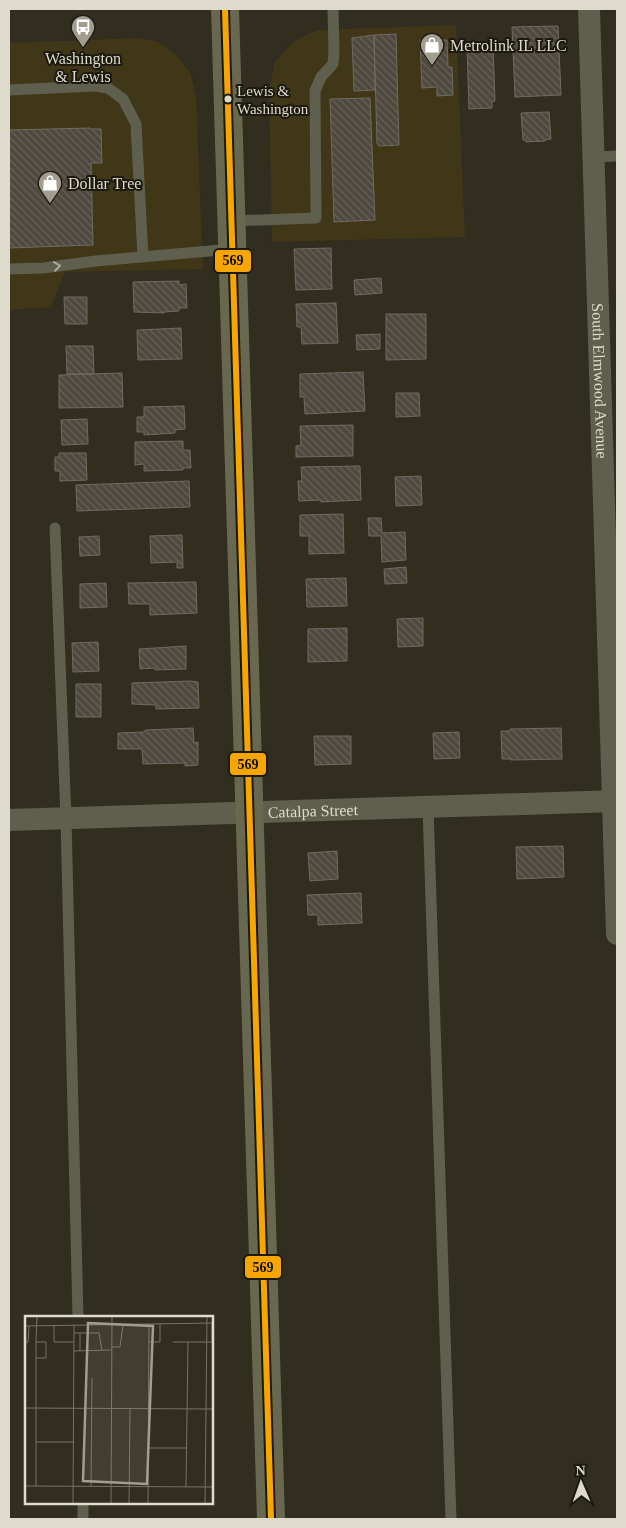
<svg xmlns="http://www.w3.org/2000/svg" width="626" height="1528" font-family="'Times New Roman',serif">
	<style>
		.built { fill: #3f3718 }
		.building { fill: url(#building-back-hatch); stroke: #706b60 }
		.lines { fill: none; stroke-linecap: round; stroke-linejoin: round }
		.service { stroke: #5e5f4c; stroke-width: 11 }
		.minor { stroke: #5e5f4c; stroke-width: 22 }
		.secondary { stroke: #686851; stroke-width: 28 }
		.bus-1-casing { stroke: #1c190e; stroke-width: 10 }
		.bus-1 { stroke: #f7a600; stroke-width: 6 }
		.oneway { stroke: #aba999 }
		.bus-dot { fill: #dedacc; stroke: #1c190e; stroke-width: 2 }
		.labels { text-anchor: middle; stroke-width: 4; stroke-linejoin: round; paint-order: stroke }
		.bus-label { font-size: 15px; fill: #dedacc; stroke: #1c190e; text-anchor: start }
		.poi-label { font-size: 16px; fill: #dedacc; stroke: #1c190e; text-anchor: start }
		.street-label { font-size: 16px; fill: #dedacc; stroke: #1c190e }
		.inset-road { fill: none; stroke: #767264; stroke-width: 1 }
		.view { fill: #a19d8f; fill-opacity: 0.15; stroke: #a19d8f; stroke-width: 2.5 }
		.inset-edge { fill: none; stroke: #dedacc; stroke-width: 2.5 }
		.line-badge { stroke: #1c190e; stroke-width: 2 }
		.pale-badge-label { font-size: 14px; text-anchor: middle; font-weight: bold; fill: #111 }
	</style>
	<defs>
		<pattern id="building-back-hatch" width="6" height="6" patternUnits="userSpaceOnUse" patternTransform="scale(1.25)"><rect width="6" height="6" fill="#4e483e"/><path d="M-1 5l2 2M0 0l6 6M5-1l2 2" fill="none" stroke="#676259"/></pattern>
	</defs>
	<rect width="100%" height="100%" fill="#312d1f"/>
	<path class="built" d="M456,25l9,212 -193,5 -3,-152 6,-28 18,-20 24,-12z
		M139,38l19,4 17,12 15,18 6,23 7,174 -138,3 -14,35 -42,3v-267z"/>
	<path class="building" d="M558,26l3,69 -46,2 -3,-70z
		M396,34l3,111 -20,1 -2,-3 -3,-108z
		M374,35l1,55 -21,1 -2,-53z
		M420,40h27l1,27h4l1,28 -16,1v-9l-15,1z
		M493,44l2,57 -3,1v6l-23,1 -2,-64z
		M370,98l5,122 -41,2 -4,-123z
		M549,112l2,27 -6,1v1l-19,1v-2h-3l-2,-27z
		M90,128v1h11l1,34h-11l2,82 -84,3v-118z
		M331,248l1,41 -36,1 -2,-41z
		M381,278l1,15 -27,2 -1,-15z
		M179,281v4l7,-1 1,24h-8v3l-15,1v1l-30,-1 -1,-30z
		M64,297h23v27h-22z
		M336,303l2,40 -36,1 -1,-17h-4l-1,-23z
		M386,314h40v45l-40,1z
		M181,328l1,31 -44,1 -1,-30z
		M380,334v15l-23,1 -1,-15z
		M66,346h27l1,28h-27z
		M363,372l2,39 -60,3 -1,-17h-4v-23z
		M122,373l1,34 -64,1v-33z
		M396,393h23l1,23 -24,1z
		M184,406l1,23 -10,1v3l-31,2v-3h-7v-15h7v-10z
		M87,419l1,25 -26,1 -1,-25z
		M353,425v31l-57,1v-11l5,-1 -1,-19z
		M183,441v9h7l1,18h-8v2l-39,1v-7l-9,1v-23z
		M59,453h27l1,27 -27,1v-10h-5v-14h4z
		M360,466l1,34 -40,2v-2l-22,1 -1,-20h4l-1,-14z
		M421,476l1,29 -26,1 -1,-29z
		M189,481l1,26 -113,4 -1,-26z
		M343,514l1,39 -35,1v-18h-9v-21z
		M368,518h13l1,15 23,-1 1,28 -24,2 -1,-26h-12z
		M182,535l1,33h-6v-6l-26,1 -1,-27z
		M99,536l1,19 -20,1 -1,-19z
		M406,567l1,16 -22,1 -1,-15z
		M346,578l1,28 -40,1 -1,-28z
		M196,582l1,31 -47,2v-11h-21l-1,-21z
		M106,583l1,24 -27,1v-24z
		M423,618v28l-25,1 -1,-28z
		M347,628v33l-39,1v-33z
		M98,642l1,29 -26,1 -1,-29z
		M186,646v23l-31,1v-2l-15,1 -1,-20z
		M191,681l7,1 1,26 -43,1v-4l-24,-1v-21z
		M76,684h25v33h-25z
		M193,728l1,15 4,-1v23l-13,1v-3l-42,1 -1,-15h-24v-16l27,-1v-2z
		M561,728l1,31 -51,1v-1h-9l-1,-28h9v-2z
		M459,732l1,26 -26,1 -1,-26z
		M314,736h37v28l-36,1z
		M563,846l1,31 -47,2 -1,-32z
		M337,851l1,28 -28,2 -2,-28z
		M361,893l1,30 -44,2v-10h-10l-1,-20z"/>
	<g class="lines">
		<path class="service" d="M9,90l86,-4 13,2 15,11 13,25 7,133
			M594,157l23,-1
			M231,221l85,-3 -1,-127 6,-14 12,-13 1,-12 -1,-43
			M9,269l34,-1 53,-7 136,-12
			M55,528l11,291 12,498
			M428,807l23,712
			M83,1502v17"/>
		<g class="minor">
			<path id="s1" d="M589,9l28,925"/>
			<path id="s2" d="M9,820l608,-19"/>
		</g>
		<path class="secondary" d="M225,9l46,1510"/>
		<g class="bus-1-casing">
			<path id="bus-1" d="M225,9l46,1510"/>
		</g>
		<use href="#bus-1" class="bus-1"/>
	</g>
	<defs><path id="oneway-chevron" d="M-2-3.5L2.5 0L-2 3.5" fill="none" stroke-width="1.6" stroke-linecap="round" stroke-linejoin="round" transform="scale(1.25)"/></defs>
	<use class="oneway" href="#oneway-chevron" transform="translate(57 266) rotate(-8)"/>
	<defs>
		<g id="bus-pin" transform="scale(1.25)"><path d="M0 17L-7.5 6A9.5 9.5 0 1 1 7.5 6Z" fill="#a19d8f" stroke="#1c190e"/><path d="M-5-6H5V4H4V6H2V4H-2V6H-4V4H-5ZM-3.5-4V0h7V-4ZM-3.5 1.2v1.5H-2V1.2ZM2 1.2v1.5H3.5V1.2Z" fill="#fff"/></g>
		<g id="shop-pin" transform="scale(1.25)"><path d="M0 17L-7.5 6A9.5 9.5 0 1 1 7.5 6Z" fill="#a19d8f" stroke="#1c190e"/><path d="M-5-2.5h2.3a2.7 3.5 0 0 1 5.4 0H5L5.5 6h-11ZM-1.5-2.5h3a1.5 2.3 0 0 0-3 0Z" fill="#fff"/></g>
	</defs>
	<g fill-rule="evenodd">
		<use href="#bus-pin" x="83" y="27"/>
		<use href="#shop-pin" x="432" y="45"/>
		<use href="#shop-pin" x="50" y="183"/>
	</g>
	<circle class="bus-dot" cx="228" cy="99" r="4.5"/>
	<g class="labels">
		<g class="bus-label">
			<text x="237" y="96">Lewis &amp;<tspan x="237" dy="18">Washington</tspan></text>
		</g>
		<g class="poi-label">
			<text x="450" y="51">Metrolink IL LLC</text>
			<text x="83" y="64" text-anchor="middle">Washington<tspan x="83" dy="18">&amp; Lewis</tspan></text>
			<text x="68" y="189">Dollar Tree</text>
		</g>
		<g class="street-label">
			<text dy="6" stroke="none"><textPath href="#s1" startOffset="372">South Elmwood Avenue</textPath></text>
			<text dy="6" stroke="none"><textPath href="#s2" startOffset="304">Catalpa Street</textPath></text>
		</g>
	</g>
	<g transform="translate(25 1316)">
		<rect width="188" height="188" fill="#312d1f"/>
		<path class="inset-road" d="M29,9v17h19M0,10l188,-3M49,17h25l3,17M0,26h3l1,-16M124,26h11v-19M148,26h40M187,26v-19M87,31h8l3,-22M49,35l37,-1M55,35v-18M11,42h10v-16h-10l1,-26M0,92l188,1M11,126h38M124,132h38M0,170l188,1M11,170v-144M66,170l1,-108M161,171l2,-145M48,187l1,-178M86,187l1,-187M104,187l1,-95M123,187l1,-179M180,187l2,-187"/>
		<path class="view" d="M63,7l65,3 -6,158 -64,-3z"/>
		<rect width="188" height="188" class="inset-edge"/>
	</g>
	<g class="line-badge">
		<rect x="214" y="249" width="38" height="24" rx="5" fill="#f7a600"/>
		<rect x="229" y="752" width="38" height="24" rx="5" fill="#f7a600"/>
		<rect x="244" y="1255" width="38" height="24" rx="5" fill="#f7a600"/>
	</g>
	<g class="pale-badge-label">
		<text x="233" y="265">569</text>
		<text x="248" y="769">569</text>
		<text x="263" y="1272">569</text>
	</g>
	<rect width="626" height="1528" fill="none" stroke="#dedacc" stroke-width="20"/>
	<g transform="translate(581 1483) rotate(358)" stroke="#1c190e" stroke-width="4" paint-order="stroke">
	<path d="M0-4L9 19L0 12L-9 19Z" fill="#dedacc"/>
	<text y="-8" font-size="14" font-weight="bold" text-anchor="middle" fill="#dedacc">N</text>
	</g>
</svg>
